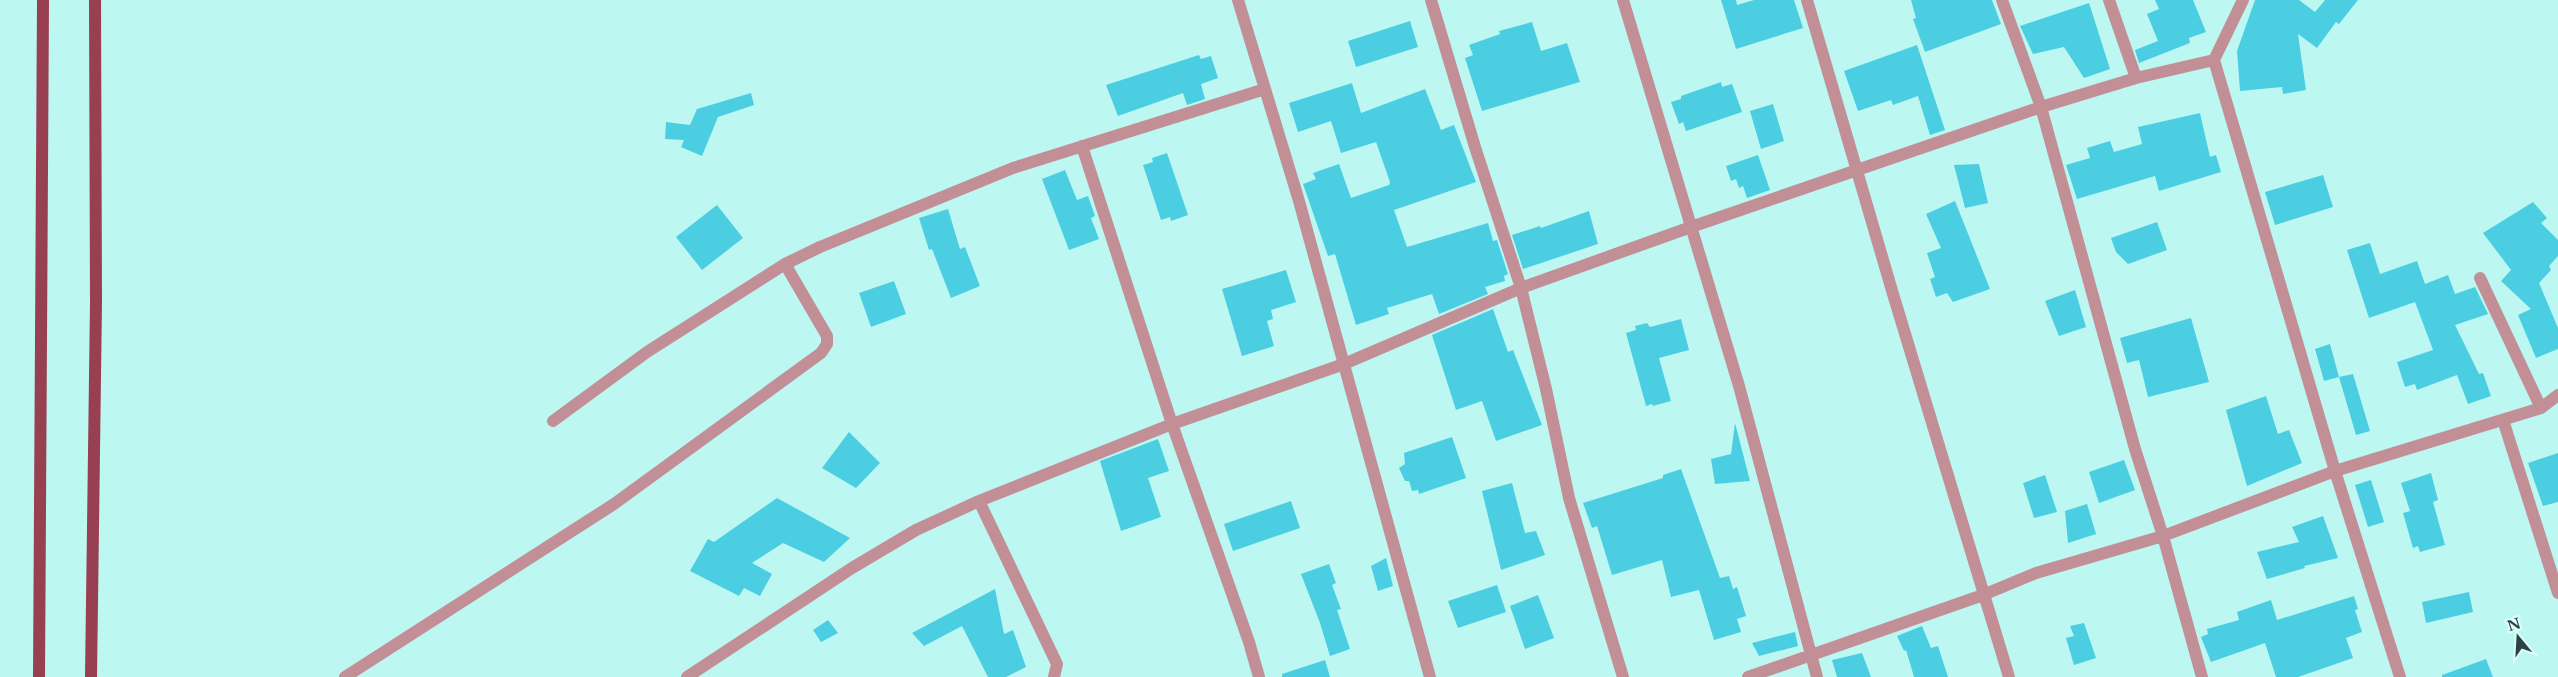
<svg xmlns="http://www.w3.org/2000/svg" width="2558" height="677" font-family="'Libre Baskerville',serif">
	<style>
		.building { fill: #4ccee2 }
		.lines { fill: none; stroke-linecap: round; stroke-linejoin: round }
		.minor { stroke: #c38f96; stroke-width: 12 }
		.major { stroke: #993f52; stroke-width: 12 }
	</style>
	<rect width="100%" height="100%" fill="#bdf7f2"/>
	<path class="building" d="M1721,0h15l1,5 17,-5h40l9,28 -67,21z
		M1911,0h81l9,24 -76,28 -12,-33 3,-1z
		M2155,0h38l13,32 -17,6 1,5 -51,20 -4,-13 23,-9 -11,-27 12,-5z
		M2255,0h44l16,12 10,-12h33l-19,24 -3,-2 -19,26 -19,-14 8,56 -23,4 -1,-7 -42,4 -3,-40z
		M2089,3l21,66 -26,9 -20,-31 -31,7 -13,-28z
		M1410,21l8,26 -62,20 -8,-26z
		M1532,22l9,29 26,-8 13,39 -98,29 -17,-53 8,-3 -4,-10 31,-11 -1,-3z
		M1917,45l28,85 -15,5 -12,-39 -25,9 -2,-5 -33,11 -14,-40z
		M1199,55l2,4 10,-3 7,22 -17,6 4,15 -18,6 -4,-12 -65,23 -12,-31z
		M1721,82l1,5 10,-3 10,28 -56,19 -3,-9 -4,2 -8,-22 10,-3v-3z
		M1352,83l9,30 64,-24 16,41 13,-5 22,57 -82,28 13,37 81,-24 5,18 4,-1 11,34 -4,2 1,5 -20,6 3,7 -49,20 -7,-20 -45,14 2,6 -33,11 -21,-71 -7,2 -25,-72 13,-5 -3,-6 26,-9 12,34 38,-13 1,-3 -14,-40 -35,11 -10,-32 -33,11 -9,-29z
		M751,93l3,12 -36,12 -16,39 -21,-9 3,-7 -19,-1 1,-17 24,3 7,-16z
		M1773,104l11,37 -23,8 -11,-38z
		M2200,113l10,44 6,-2 5,17 -62,19 -4,-15 -78,23 -11,-34 24,-7 -3,-10 23,-7 4,11 28,-8 -4,-17z
		M1167,153l21,62 -17,6 -1,-4 -9,3 -18,-55 10,-3 -1,-4z
		M1758,155l12,35 -23,8 -4,-12 -4,2 -3,-9 -5,2 -5,-15z
		M1979,164l9,39 -23,5 -11,-43z
		M1065,170l12,30 11,-4 7,20 -4,2 8,21 -30,11 -27,-71z
		M2323,175l10,32 -58,18 -10,-33z
		M1955,201l35,88 -37,13 -6,-9 -11,4 -6,-18 5,-2 -8,-24 14,-5 -15,-34z
		M2533,202l14,16 -6,5 17,17v16l-9,10 2,4 -12,13 19,45v21l-22,9 -18,-43 13,-6 -30,-28 10,-11 -28,-37z
		M717,205l26,33 -41,32 -26,-33z
		M948,209l12,40 5,-2 15,39 -29,12 -19,-49 -3,1 -10,-32z
		M1589,211l9,33 -75,25 -11,-34 28,-9 1,2z
		M2157,222l10,28 -39,14 -12,-12 -5,-14z
		M2370,243l10,31 37,-13 8,23 23,-9 7,19 20,-7 13,27 -33,11 24,49 4,-1 8,23 -23,8 -11,-29 -40,15 -2,-6 -10,3 -8,-25 36,-12 -18,-48 -46,16 -22,-68z
		M1286,270l10,32 -25,8 2,9 -6,2 7,25 -32,10 -20,-67z
		M894,281l12,33 -35,13 -12,-34z
		M2075,290l11,37 -27,9 -14,-35z
		M1493,309l15,43 5,-2 29,75 -46,16 -14,-40 -26,9 -24,-75z
		M2191,318l18,64 -61,15 -9,-37 -12,3 -7,-25z
		M1681,319l8,31 -30,8 12,43 -18,5 -1,-2 -6,2 -20,-73 10,-3 -1,-4 12,-3 3,4z
		M2330,344l9,33 -15,4 -9,-32z
		M2353,374l17,57 -14,4 -17,-58z
		M2266,396l12,38 11,-4 13,33 -55,23 -21,-76z
		M1735,423l15,58 -35,3 -4,-25 20,-5z
		M849,432l31,31 -24,25 -34,-20z
		M1452,437l14,41 -47,16 -1,-4 -6,1 -3,-10h-4l-6,-13 6,-4 -1,-11z
		M1158,439l11,32 -21,7 13,39 -40,14 -21,-70z
		M2558,453v49l-15,4 -15,-43z
		M2124,460l11,30 -36,13 -10,-31z
		M1681,469l39,109 9,-2 4,13 4,-2 9,29 -9,3 4,13 -27,8 -15,-50 -28,7 -9,-37 -50,15 -15,-49 -5,2 -9,-25 80,-25v-3z
		M2431,473l7,27 -5,2 12,43 -25,7 -2,-6 -5,2 -10,-35 7,-2 -9,-28z
		M2045,475l12,37 -23,6 -11,-35z
		M2371,480l13,42 -16,5 -13,-42z
		M1512,483l13,50 11,-2 9,24 -44,15 -19,-79z
		M777,498l73,40 -26,24 -41,-19 -31,20 20,11 -12,22 -16,-8 -5,8 -49,-25 18,-32 6,3z
		M1291,501l9,27 -67,23 -9,-27z
		M2087,504l9,30 -28,9 -3,-32z
		M2323,516l15,42 -34,8 1,2 -38,11 -10,-27 42,-10 -7,-15z
		M1386,558l7,28 -15,5 -7,-25z
		M1329,564l7,19 -4,2 9,24 -4,1 13,39 -20,7 -10,-33 -19,-49z
		M1497,585l9,27 -48,16 -10,-27z
		M995,589l9,45 9,-4 13,37 -20,10h-18l-26,-51 -38,20 -12,-13z
		M2469,592l4,20 -47,11 -4,-21z
		M1538,595l16,43 -29,11 -15,-43z
		M2354,596l4,13 -3,1 7,22 -16,6 7,20 -55,19h-22l-11,-34 -54,19 -10,-25 7,-3 -1,-5 32,-9 -2,-8 34,-12 6,20z
		M828,620l10,13 -17,9 -8,-12z
		M2084,623l12,35 -22,7 -8,-27 8,-2 -4,-10z
		M1922,626l9,22 7,-2 10,31h-34l-8,-27 -2,1 -7,-15z
		M1795,632l3,14 -39,10 -7,-13z
		M1862,653l9,24h-34l-5,-17z
		M2486,659l7,18h-51v-2z
		M1325,660l5,17h-48v-3z"/>
	<g class="lines">
		<path class="minor" d="M1238,0l61,201 131,476
			M1431,0l44,147 46,141 25,101 23,109 54,179
			M1623,0l116,386 78,291
			M1807,0l86,294 116,383
			M2002,0l39,107 94,342 28,87 39,141
			M2109,0l27,78
			M2243,0l-29,60 121,411 65,206
			M1082,146l90,278 77,218 10,35
			M2480,278l61,130
			M2503,420l55,173
			M553,421l94,-69 138,-88 35,-17 193,-79 252,-79
			M979,501l78,163 -3,13
			M345,677l269,-173 207,-151 6,-9v-8l-42,-72
			M687,677l165,-109 64,-38 63,-29 193,-77 172,-60 177,-76 170,-61 350,-120 95,-29 78,-18
			M1748,677l235,-82 53,-22 127,-37 172,-65 206,-63 17,-13"/>
		<path class="major" d="M39,677l4,-677
			M91,677l5,-375 -1,-302"/>
	</g>
	<g transform="translate(2518 637) rotate(342)" stroke="#ddfffc" stroke-width="4" paint-order="stroke">
	<path d="M0-4L9 19L0 12L-9 19Z" fill="#2b4240"/>
	<text y="-8" font-size="14" font-weight="bold" text-anchor="middle" fill="#2b4240">N</text>
	</g>
</svg>
